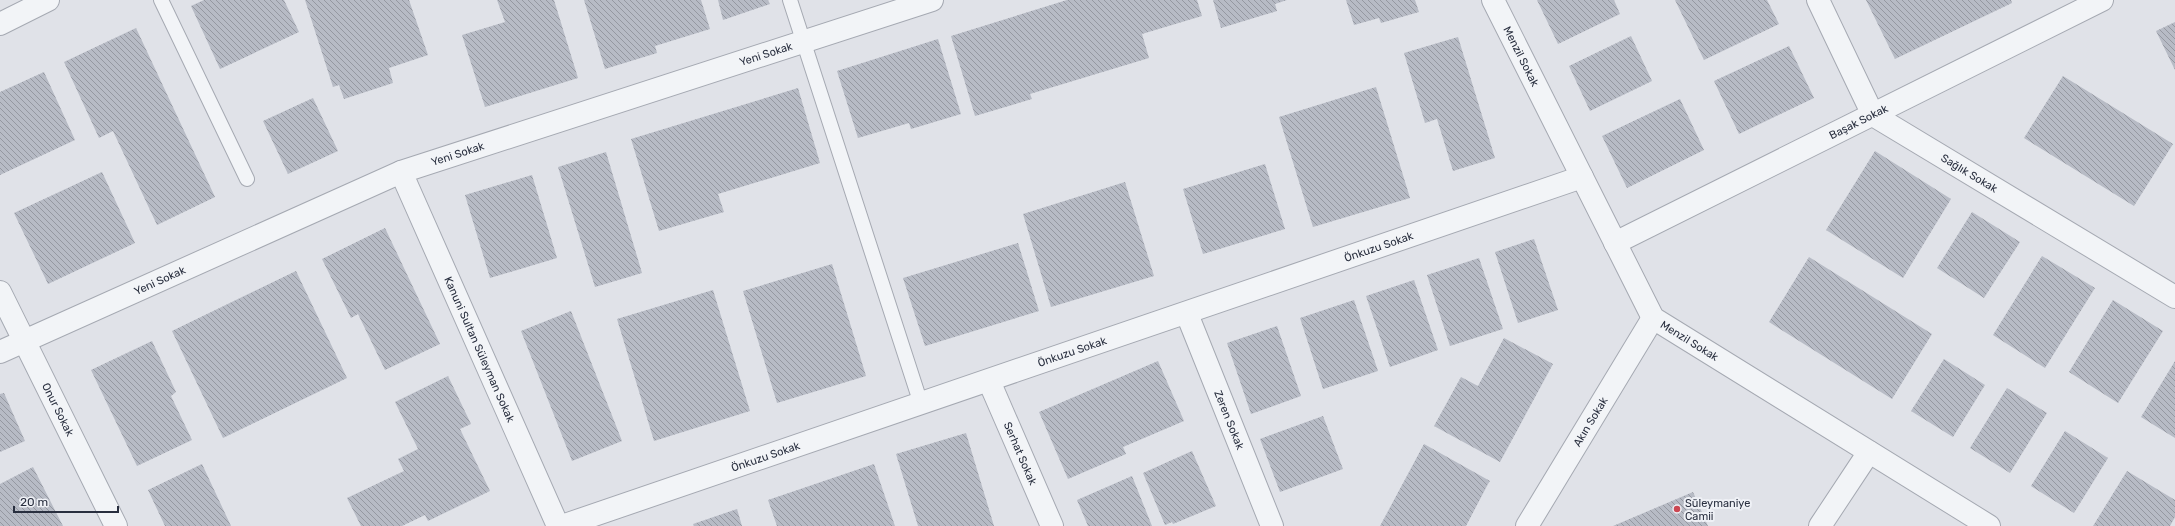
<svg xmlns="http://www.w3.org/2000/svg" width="2175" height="526" font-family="Rubik,sans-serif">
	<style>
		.building { fill: url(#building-back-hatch) }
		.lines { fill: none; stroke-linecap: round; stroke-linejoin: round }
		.service-casing { stroke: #a5a9b2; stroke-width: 16 }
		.minor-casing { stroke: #a5a9b2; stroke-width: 24 }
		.service { stroke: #f2f4f7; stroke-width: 14 }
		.minor { stroke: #f2f4f7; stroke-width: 22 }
		.poi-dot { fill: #cb4752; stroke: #eff1f6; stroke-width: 1.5 }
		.labels { text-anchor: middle; stroke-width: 4; stroke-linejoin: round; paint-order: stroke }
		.street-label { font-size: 11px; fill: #292f3f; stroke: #eff1f6 }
		.poi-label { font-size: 11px; fill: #292f3f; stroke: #eff1f6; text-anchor: start }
	</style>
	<defs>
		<pattern id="building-back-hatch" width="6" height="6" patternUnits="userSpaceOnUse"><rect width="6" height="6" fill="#b7bbc5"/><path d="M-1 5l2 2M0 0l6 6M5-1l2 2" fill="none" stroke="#9598a1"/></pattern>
	</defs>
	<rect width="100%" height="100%" fill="#e0e2e8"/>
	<path class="building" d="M204,0h80l15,32 -79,37 -29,-63z
		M305,0h104l19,55 -39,13 4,15 -49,16 -5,-14 -6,2z
		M497,0h57l24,78 -93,29 -23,-72 43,-13z
		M584,0h117l9,29 -55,17 2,7 -52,16z
		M718,0h50l2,4 -47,16z
		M1067,0h130l5,16 -60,18 7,24 -119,36 2,5 -57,17 -24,-80z
		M1213,0h74l-12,4 2,7 -56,17z
		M1346,0h69l4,12 -38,11 -2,-5 -25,7z
		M1537,0h77l6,14 -62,30z
		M1675,0h92l12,24 -75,36z
		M1866,0h145l1,3 -117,56z
		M2175,22v48l-19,-39z
		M136,28l79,169 -58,28 -44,-94 -14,7 -35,-76z
		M1631,36l21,45 -62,30 -21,-45z
		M1458,37l37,121 -42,13 -16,-52 -12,4 -21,-70z
		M938,39l23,75 -50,15 -2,-6 -51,15 -21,-67z
		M1789,46l25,52 -75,36 -25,-53z
		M44,72l31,68 -75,35v-83z
		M2063,76l110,68 -39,62 -110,-68z
		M1376,87l34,111 -97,29 -34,-110z
		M798,88l22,75 -102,31 6,18 -65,19 -28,-92z
		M313,98l25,53 -50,23 -25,-53z
		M1680,99l24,51 -77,38 -25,-52z
		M1875,151l76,48 -48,79 -77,-48z
		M606,152l36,121 -47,14 -37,-120z
		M1265,164l20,65 -82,25 -20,-65z
		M102,172l33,71 -87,41 -34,-71z
		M532,175l25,83 -67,20 -25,-83z
		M1125,182l29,94 -103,31 -28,-93z
		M1972,212l48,30 -36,56 -47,-30z
		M385,228l55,116 -55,26 -27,-56 -7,4 -29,-59z
		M1534,239l24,71 -40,13 -23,-71z
		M1018,243l21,68 -114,35 -22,-68z
		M2042,256l53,32 -50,80 -52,-33z
		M1809,257l123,77 -40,65 -123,-77z
		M1479,258l24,71 -53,17 -23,-71z
		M832,264l34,112 -89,27 -34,-112z
		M296,271l51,107 -124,60 -51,-107z
		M1414,280l24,70 -48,17 -24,-71z
		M713,290l37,121 -96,30 -37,-122z
		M1354,300l24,71 -55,18 -23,-71z
		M2113,300l50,31 -45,72 -49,-31z
		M571,311l51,130 -50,20 -51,-130z
		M1277,326l24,70 -50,18 -24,-71z
		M1504,338l49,26 -53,98 -66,-36 27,-49 17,9z
		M152,341l24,51 -5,4 21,44 -55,26 -46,-96z
		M1944,359l41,26 -32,52 -42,-26z
		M1158,361l26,60 -61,26 3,7 -58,25 -29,-67z
		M2175,361v77l-34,-21z
		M448,376l23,48 -11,5 30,62 -62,30 -3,-6 -23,11h-41l-14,-28 57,-27 -6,-12 20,-10 -23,-47z
		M2007,388l40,25 -37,60 -40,-25z
		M4,393l21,48 -25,11v-58z
		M1323,416l20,53 -63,23 -20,-53z
		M2065,431l43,27 -34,55 -43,-27z
		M966,433l28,93h-76l-22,-72z
		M1424,444l66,37 -2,3 -22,42h-86z
		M1192,451l24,55 -43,18 -1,-2 -7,3 -22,-52z
		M202,464l29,62h-66l-17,-36z
		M874,464l21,62h-118l-9,-26z
		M33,467l30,59h-63v-42z
		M2127,471l48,29v17l-5,9h-77z
		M1132,476l20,50h-64l-11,-26z
		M1693,492l15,34h-95z
		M737,509l5,17h-48l-1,-2z"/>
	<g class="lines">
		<g class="service-casing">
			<path id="service" d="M161,0l86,179
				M790,0l131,404"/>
		</g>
		<g class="minor-casing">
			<g id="minor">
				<path id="s1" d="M1493,0l160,318 336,208"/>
				<path id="s2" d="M1818,0l55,115 302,182"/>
				<path d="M0,24l48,-24"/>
				<path id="s3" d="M401,172l157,354"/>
				<path id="s4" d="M1615,243l487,-243"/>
				<path id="s5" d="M0,292l116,234"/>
				<path id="s6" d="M1187,314l85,212"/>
				<path id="s7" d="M0,352l401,-180 531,-172"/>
				<path id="s8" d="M989,381l63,145"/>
				<path id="s9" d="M562,526l1020,-349"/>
				<path id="s10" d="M1527,526l126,-208"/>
				<path d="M1820,526l49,-74"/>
			</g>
		</g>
		<use href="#service" class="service"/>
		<use href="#minor" class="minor"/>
	</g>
	<circle class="poi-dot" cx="1677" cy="509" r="4"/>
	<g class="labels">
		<g class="street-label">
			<text dy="4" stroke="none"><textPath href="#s7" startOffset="823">Yeni Sokak</textPath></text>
			<text dy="4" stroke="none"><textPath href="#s1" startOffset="63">Menzil Sokak</textPath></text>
			<text dy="4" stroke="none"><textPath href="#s4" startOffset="272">Başak Sokak</textPath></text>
			<text dy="4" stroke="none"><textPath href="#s7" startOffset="499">Yeni Sokak</textPath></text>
			<text dy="4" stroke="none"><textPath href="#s2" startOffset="240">Sağlık Sokak</textPath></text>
			<text dy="4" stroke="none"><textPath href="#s9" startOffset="863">Önkuzu Sokak</textPath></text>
			<text dy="4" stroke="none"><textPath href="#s7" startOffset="175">Yeni Sokak</textPath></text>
			<text dy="4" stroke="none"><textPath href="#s1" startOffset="399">Menzil Sokak</textPath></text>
			<text dy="4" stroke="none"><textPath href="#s3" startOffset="194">Kanuni Sultan Süleyman Sokak</textPath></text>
			<text dy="4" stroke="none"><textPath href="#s9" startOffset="539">Önkuzu Sokak</textPath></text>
			<text dy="4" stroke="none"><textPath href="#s5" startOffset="131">Onur Sokak</textPath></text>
			<text dy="4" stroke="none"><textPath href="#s6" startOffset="114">Zeren Sokak</textPath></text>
			<text dy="4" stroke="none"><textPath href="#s10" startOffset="122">Akın Sokak</textPath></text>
			<text dy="4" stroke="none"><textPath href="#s8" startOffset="79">Serhat Sokak</textPath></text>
			<text dy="4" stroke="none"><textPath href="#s9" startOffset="215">Önkuzu Sokak</textPath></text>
		</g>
		<g class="poi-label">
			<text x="1685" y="507">Süleymaniye<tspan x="1685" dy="13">Camii</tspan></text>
		</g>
	</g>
	<path d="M14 506v6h104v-6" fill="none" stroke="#292f3f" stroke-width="2"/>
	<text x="20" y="506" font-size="12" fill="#292f3f" stroke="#eff1f6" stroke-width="3" paint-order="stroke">20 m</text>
</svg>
